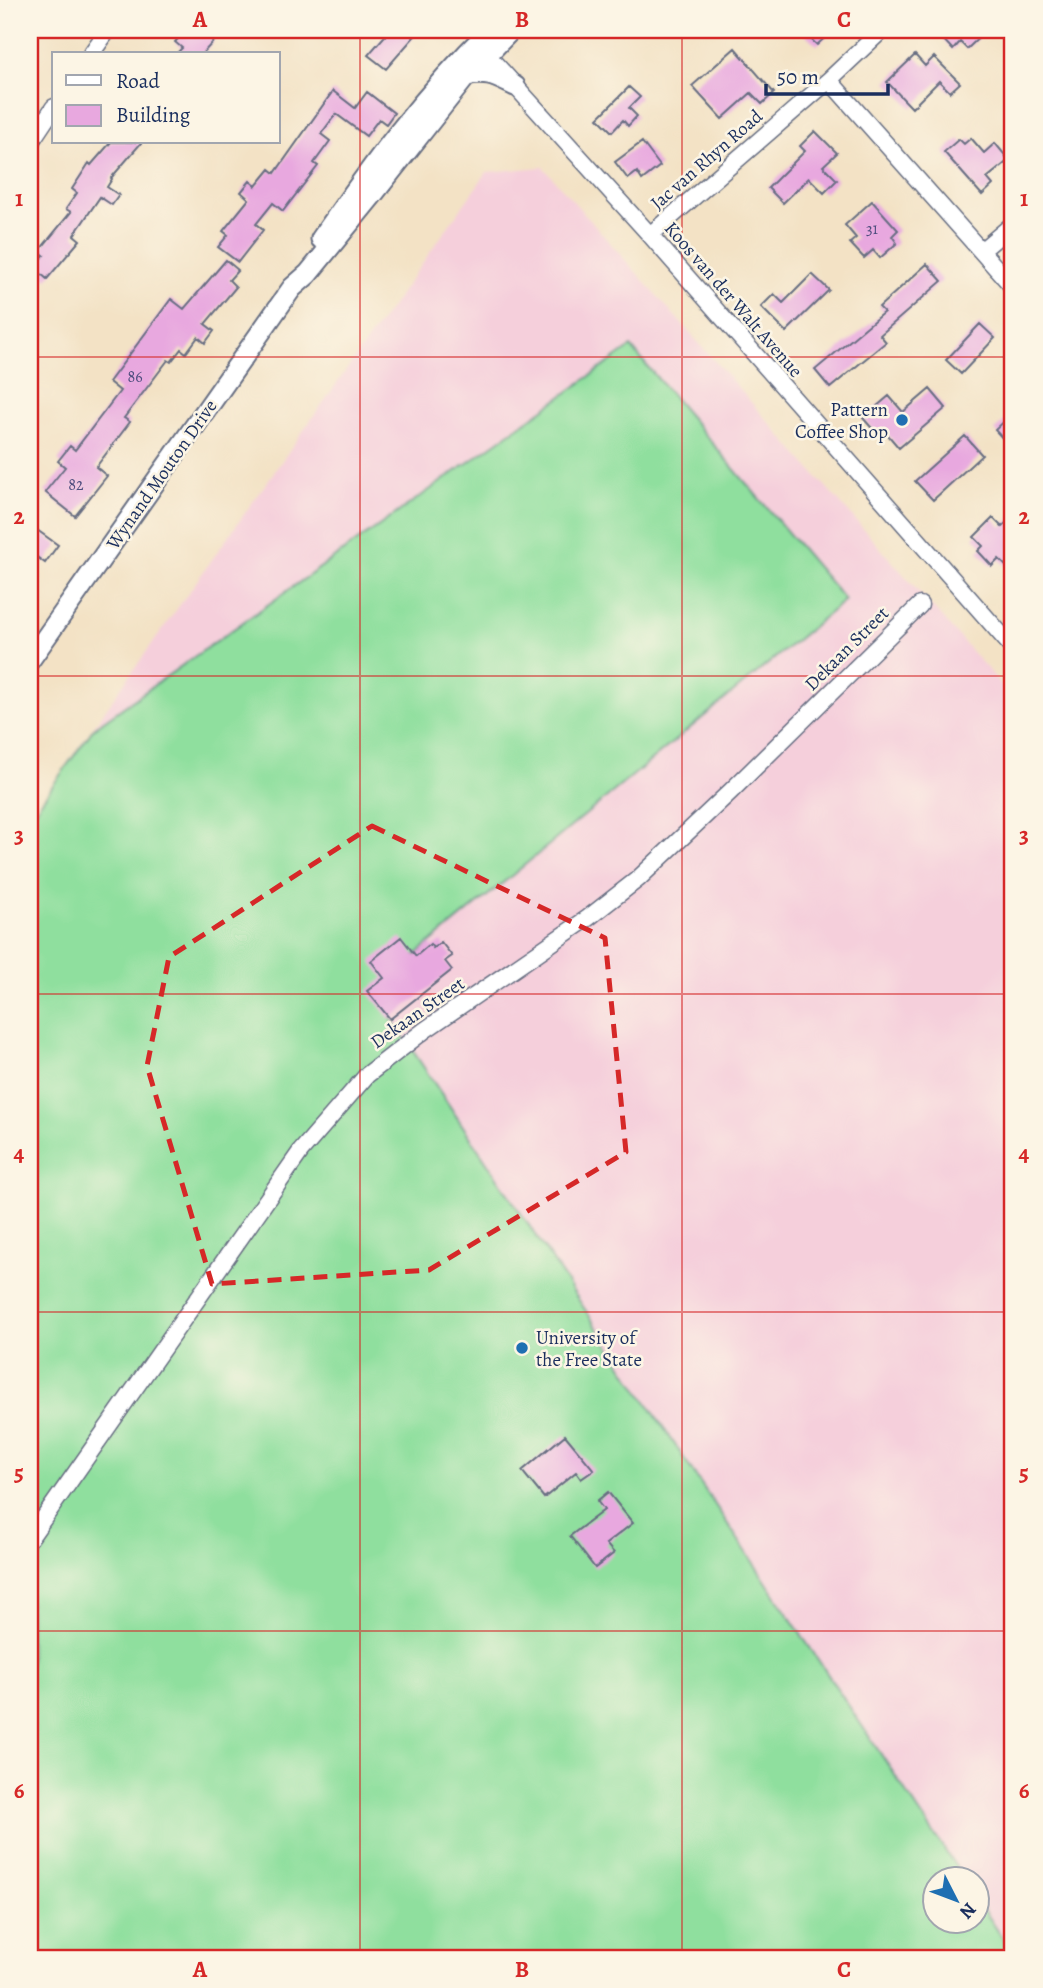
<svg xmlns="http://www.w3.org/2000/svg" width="1043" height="1988" font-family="Alegreya,serif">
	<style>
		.built { fill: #f5cfdb; fill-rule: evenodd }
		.grass { fill: #8fdf9e; stroke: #55877e; stroke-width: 2 }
		.building { fill: #e8a8df }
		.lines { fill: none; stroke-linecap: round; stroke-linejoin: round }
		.minor-casing { stroke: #676e82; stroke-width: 19 }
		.tertiary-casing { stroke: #676e82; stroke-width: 23 }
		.minor { stroke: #fff; stroke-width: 16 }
		.tertiary { stroke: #fff; stroke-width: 19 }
		.marked { fill: none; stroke: #d62828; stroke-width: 5; stroke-dasharray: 14 9; stroke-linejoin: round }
		.grid { fill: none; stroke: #d62828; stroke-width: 2; stroke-opacity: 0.55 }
		.poi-dot { fill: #1f6fb2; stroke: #fcf5e5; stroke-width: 2.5 }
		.labels { text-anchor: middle; stroke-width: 5; stroke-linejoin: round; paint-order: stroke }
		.number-label { font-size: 16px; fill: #4e4d7e }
		.street-label { font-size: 19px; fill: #1b2f5e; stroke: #fcf5e5 }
		.poi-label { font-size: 19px; fill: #1b2f5e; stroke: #fcf5e5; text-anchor: end }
		.neatline { fill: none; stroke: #d62828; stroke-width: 2.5 }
		.grid-label { font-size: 23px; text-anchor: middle; font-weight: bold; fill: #d62828 }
	</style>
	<rect width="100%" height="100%" fill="#fcf5e5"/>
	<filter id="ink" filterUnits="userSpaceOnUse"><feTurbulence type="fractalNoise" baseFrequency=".0143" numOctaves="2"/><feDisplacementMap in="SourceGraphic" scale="14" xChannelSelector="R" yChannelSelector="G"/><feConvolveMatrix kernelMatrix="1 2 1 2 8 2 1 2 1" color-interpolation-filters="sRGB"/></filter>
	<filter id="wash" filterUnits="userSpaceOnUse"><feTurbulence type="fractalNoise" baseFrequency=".00686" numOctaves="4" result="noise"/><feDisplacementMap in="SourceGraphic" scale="28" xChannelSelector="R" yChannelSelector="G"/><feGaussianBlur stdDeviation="1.57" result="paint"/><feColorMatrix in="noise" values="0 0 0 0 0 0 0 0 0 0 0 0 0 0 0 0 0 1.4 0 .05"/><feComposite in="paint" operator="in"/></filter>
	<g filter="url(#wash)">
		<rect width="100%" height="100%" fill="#f3e2c5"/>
		<path class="built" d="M543,167l470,531v1260h-983v-1142l457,-644zM934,1880h42v42h-42z"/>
		<path class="grass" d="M631,347l214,253 -434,359 -30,44 583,876 -30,1v42h42l1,-23 36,55v4h-983v-1141l64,-89z"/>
		<g id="blocks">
			<path class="building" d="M186,30h15l13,11 -12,13h-26l6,-6 -7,-6z
				M390,30h30l-34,39 -18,-14z
				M801,30h32l-16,15z
				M946,30h41l-20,19 -7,-7 -7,8 -13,-14z
				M735,48l39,45 -12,11 -11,-11 -29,26 -30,-33z
				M915,55l10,11 9,-9 26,26 -10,9 -11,-11 -27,27 -25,-26z
				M629,87l11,10 -11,11 8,8 -9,10 -5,-6 -11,12 -14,-14z
				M333,91l22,17 12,-16 27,21 -8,11 -7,-5 -13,17 -30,-22 -15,20 9,7 -16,22 4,3 -35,45 -10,-8 -17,21 7,6 -25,32 -20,-15 10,-12 -5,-4 26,-32 -8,-7 9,-11 6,5 14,-17 5,4z
				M815,131l22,22 -14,13 14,14 -13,13 -15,-15 -26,25 -15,-15 37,-37 -5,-5z
				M971,138l13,15 11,-10 14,17 -22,18 6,7 -11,10 -38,-43 15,-13 5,5z
				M111,142h31l-31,36 1,1 -5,8 12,8 -7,10 -12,-8 -26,38 6,5 -33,39 -14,-12 11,-12 -5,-4 32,-39 -5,-3 11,-16 -5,-4 17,-26 2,2z
				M642,142l18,24 -18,14 -5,-8 -9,7 -13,-17z
				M872,201l26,29 -6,6 5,7 -17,15 -7,-8 -9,8 -14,-15 6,-5 -11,-13z
				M226,260l12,10 -9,10 7,7 -31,37 9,7 -9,12 -7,-6 -12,16 -5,-4 -10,13 -3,-2 -44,58 6,4 -34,45 11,9 -32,40 -30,-24 20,-25 -7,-6 12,-15 5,4 45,-59 -11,-9 62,-83 13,10z
				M927,264l15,17 -62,54 6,7 -56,46 -15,-18 69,-58 -5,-5z
				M812,274l17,16 -43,42 -25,-25 13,-13 9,9z
				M980,324l15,14 -34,36 -15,-14z
				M930,389l16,19 -47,40 -16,-19 -6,5 -14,-16 26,-22 14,16z
				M1013,413v37l-18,-20z
				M965,436l17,19 -49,45 -18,-19z
				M1013,516v43l-7,7 -7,-7 -7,7 -14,-15 5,-5 -9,-9 19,-19 9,9z
				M30,525l28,20 -13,18 -15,-11z
				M401,937l15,19 14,-12 3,4 8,-6 11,14 -7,5 7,9 -62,49 -23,-28 17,-13 -13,-17z
				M565,1435l29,35 -13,9 -5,-7 -32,26 -22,-27z
				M608,1492l25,31 -27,21 8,9 -19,15 -25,-32 34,-26 -7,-9z"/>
		</g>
	</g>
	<g filter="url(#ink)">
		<use href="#blocks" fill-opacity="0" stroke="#676e82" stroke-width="2"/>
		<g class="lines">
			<g class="minor-casing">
				<path id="minor" d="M481,48l169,187 363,413
					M91,54l17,-24
					M829,80l184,207
					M30,143l24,-36
					M650,235l179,-155 53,-50
					M981,251l32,-27
					M30,1538l271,-387 66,-76 58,-45 163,-112 50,-39 93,-88 189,-186"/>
			</g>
			<g class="tertiary-casing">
				<path id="tertiary" d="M466,76c22,-5 30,1 49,10
					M321,239c51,-74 104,-146 169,-209
					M30,660l262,-372 16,-14 67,-82 89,-113 47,-49"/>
			</g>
			<use href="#minor" class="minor"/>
			<use href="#tertiary" class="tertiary"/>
		</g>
	</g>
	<path class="marked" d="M372,826l233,112 21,214 -197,118 -217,14 -65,-218 22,-109z"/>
	<path class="grid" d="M360,30v1928M682,30v1928M30,357h983M30,676h983M30,994h983M30,1312h983M30,1631h983"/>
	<g class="poi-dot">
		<circle cx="902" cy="420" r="7"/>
		<circle cx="522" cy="1348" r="7"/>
	</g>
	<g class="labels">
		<g class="number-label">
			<text x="872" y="234">31</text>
			<text x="135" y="382">86</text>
			<text x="76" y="490">82</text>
		</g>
		<g class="street-label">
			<text transform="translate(706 159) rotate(-41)" y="7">Jac van Rhyn Road</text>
			<text transform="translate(734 299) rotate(49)" y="7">Koos van der Walt Avenue</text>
			<text transform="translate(161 474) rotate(-55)" y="7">Wynand Mouton Drive</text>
			<text transform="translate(846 648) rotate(-45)" y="7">Dekaan Street</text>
			<text transform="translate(417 1012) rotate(-35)" y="7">Dekaan Street</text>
		</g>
		<g class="poi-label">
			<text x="888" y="416">Pattern<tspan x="888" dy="22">Coffee Shop</tspan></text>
			<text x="536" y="1344" text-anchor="start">University of<tspan x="536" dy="22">the Free State</tspan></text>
		</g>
	</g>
	<rect width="1043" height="1988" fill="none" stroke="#fcf5e5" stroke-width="77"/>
	<rect x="52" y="52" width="228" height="91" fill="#fcf5e5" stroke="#a2a6af" stroke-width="2"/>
	<rect x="66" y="75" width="35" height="10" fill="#ffffff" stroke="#a2a6af" stroke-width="2"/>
	<text x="116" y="88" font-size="21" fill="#1b2f5e">Road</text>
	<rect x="66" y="105" width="35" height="21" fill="#e8a8df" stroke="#a2a6af" stroke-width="2"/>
	<text x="116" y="122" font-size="21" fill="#1b2f5e">Building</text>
	<g transform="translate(956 1900) rotate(132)"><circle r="33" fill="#fcf5e5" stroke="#a2a6af" stroke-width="2"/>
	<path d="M0-5L12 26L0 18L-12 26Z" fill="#1f6fb2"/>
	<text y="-10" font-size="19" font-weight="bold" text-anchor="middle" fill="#1b2f5e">N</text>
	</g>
	<path d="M766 84v10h122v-10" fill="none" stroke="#1b2f5e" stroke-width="3.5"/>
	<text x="777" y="84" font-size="21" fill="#1b2f5e" stroke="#fcf5e5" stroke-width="5" paint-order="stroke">50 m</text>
	<rect x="38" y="38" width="966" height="1912" class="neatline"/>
	<g class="grid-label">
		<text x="200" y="27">A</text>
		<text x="522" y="27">B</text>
		<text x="844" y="27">C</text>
		<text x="19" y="206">1</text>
		<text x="1024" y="206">1</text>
		<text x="19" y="524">2</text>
		<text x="1024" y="524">2</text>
		<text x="19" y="843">3</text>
		<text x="1024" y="843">3</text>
		<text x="19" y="1161">4</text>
		<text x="1024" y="1161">4</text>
		<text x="19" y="1480">5</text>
		<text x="1024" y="1480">5</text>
		<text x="19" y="1798">6</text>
		<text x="1024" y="1798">6</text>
		<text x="200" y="1977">A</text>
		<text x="522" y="1977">B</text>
		<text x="844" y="1977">C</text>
	</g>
</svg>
